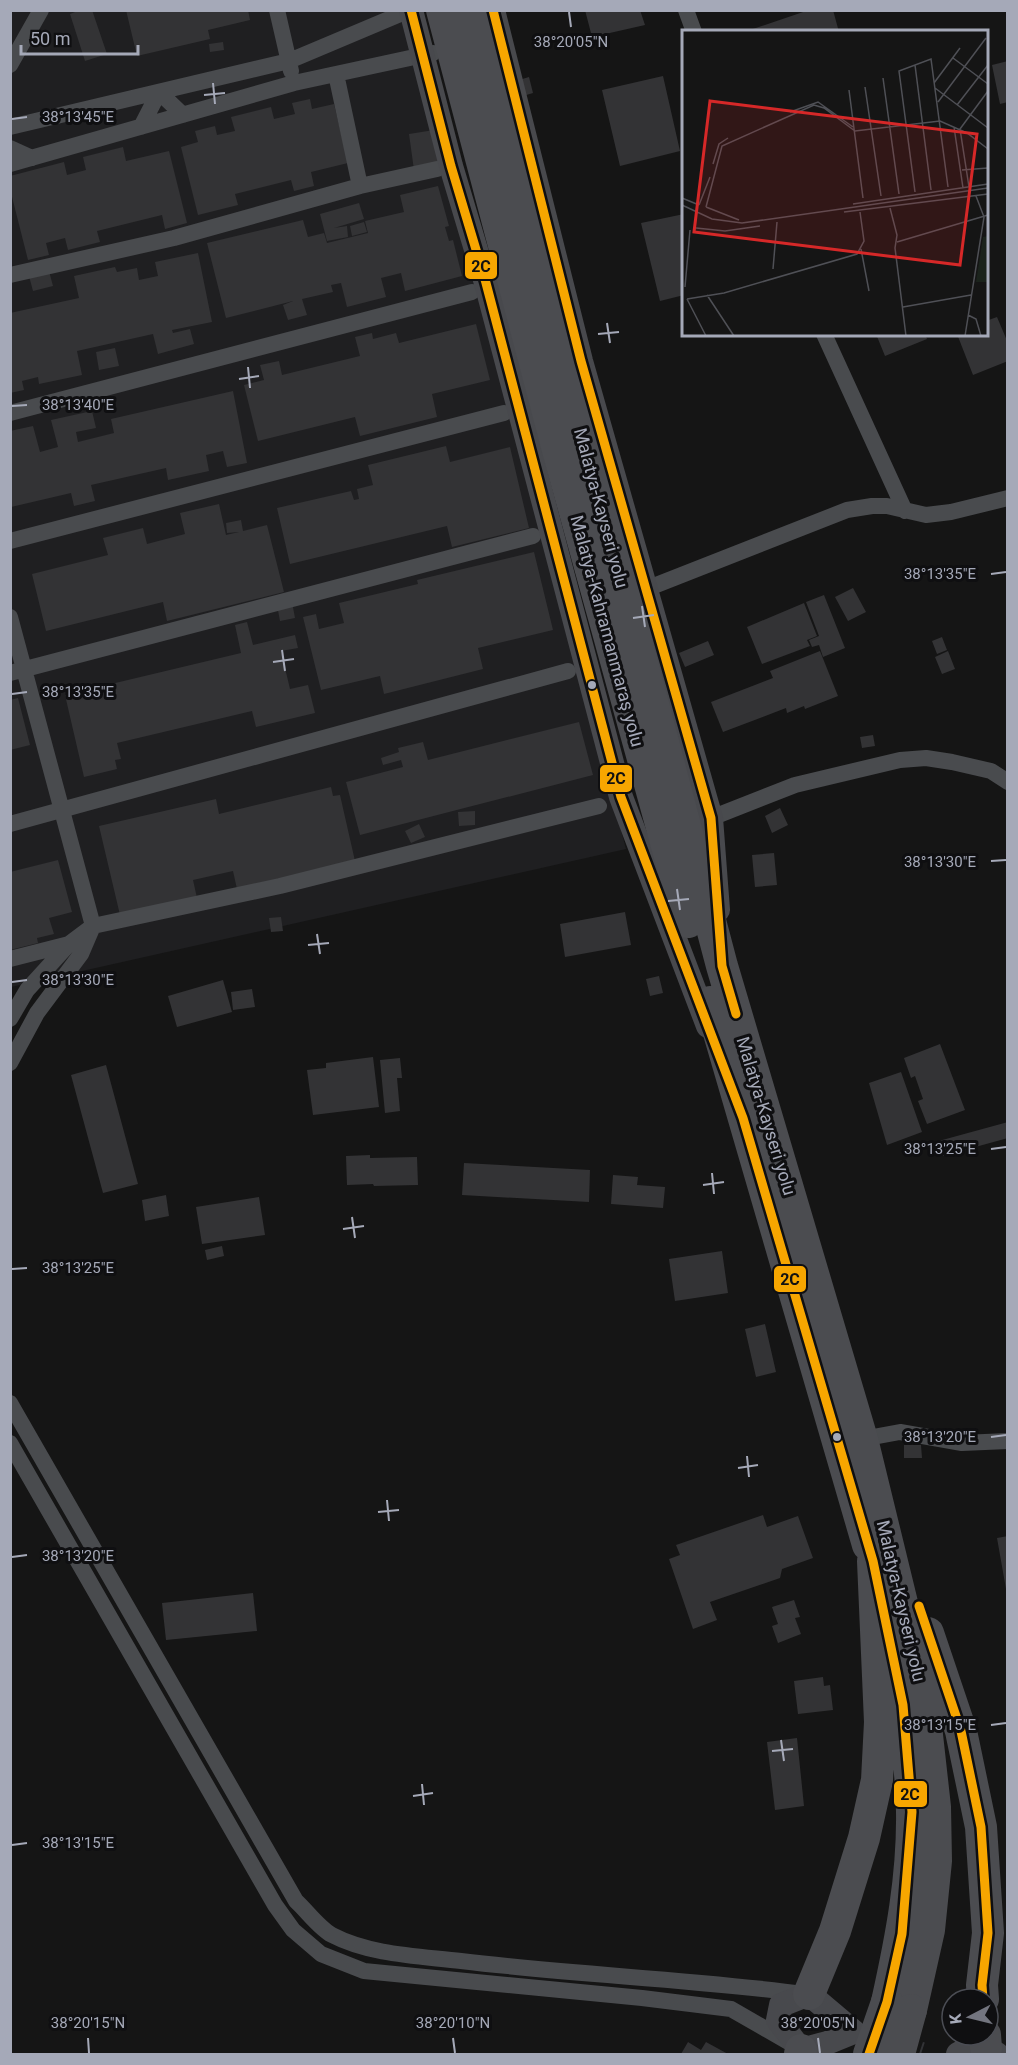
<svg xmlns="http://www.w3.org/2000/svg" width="1018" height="2065" font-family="Roboto,sans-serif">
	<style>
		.built { fill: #1f1f21 }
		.building { fill: #333335 }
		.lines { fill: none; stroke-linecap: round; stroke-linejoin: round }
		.secondary-tunnel { stroke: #323336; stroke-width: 24; stroke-dasharray: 24 12; stroke-linecap: butt }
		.street { stroke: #494b4e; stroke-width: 16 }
		.secondary { stroke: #48494d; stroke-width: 24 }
		.highway { stroke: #4b4c50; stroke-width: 32 }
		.highway-bridge { stroke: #4b4c50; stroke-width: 32 }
		.bus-1-casing { stroke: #0f0f11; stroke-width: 14 }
		.bus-1 { stroke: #f7a600; stroke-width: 9 }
		.ticks { fill: none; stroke: #a5a9b8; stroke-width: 2 }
		.bus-dot { fill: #a5a9b8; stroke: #0f0f11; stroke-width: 2 }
		.labels { text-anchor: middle; stroke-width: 6; stroke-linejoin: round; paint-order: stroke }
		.street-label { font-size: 18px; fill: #a5a9b8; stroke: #0f0f11 }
		.inset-road { fill: none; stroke: #4f5056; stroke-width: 1.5 }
		.view { fill: #d62828; fill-opacity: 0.15; stroke: #d62828; stroke-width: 3 }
		.inset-edge { fill: none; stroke: #a5a9b8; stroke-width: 3 }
		.ticks-label { font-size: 15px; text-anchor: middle; fill: #a5a9b8; stroke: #0f0f11; stroke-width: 6; stroke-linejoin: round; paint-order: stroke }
		.line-badge { stroke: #0f0f11; stroke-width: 2 }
		.pale-badge-label { font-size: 16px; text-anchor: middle; font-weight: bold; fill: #111 }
	</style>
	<rect width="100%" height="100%" fill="#151515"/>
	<path class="built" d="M10,11h395l221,838 -615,138z"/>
	<path class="building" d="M80,10h12l15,44 -22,7 -15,-47z
		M126,10h122l2,10 -42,10 2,9 -73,17z
		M585,10h55l5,15 -53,12z
		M809,10h24l6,22h-95z
		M223,42l1,8 -14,2 -1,-8z
		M1008,61v41l-8,2 -8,-39z
		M663,76l17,75 -60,15 -18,-76z
		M529,77l4,16 -10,3 -4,-16z
		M310,99l2,10 22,-5 14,59 -37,9 3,14 -20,5 -3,-11 -56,14 3,11 -40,10 -17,-68 17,-5 -3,-11 20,-5 2,9 18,-4 -4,-14 40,-10 3,12 21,-5 -3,-11z
		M434,130l5,36 -25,4 -5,-36z
		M123,147l3,14 43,-10 18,72 -22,6 -3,-14 -65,16 3,11 -32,8 -3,-12 -19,5 3,12 -21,5 -18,-71v-13l54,-14 3,13 19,-5 -3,-13z
		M438,186l11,40 -4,1 4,14 4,-1 9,36 -57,15 -4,-18 -20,5 5,19 -39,10 -6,-24 -10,2 2,7 -31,7 5,16 -19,5 -5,-15 10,-4 -67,17 -19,-75 96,-23 5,17 16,-4 3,10 41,-10 -3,-12 39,-9 -4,-17z
		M359,203l5,16 -30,9 13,-2 1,11 -21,4 -7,-27z
		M684,214v81l-24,6 -19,-78z
		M364,222l3,10 -15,4 -2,-10z
		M198,253l14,69 -40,8 1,3 17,-4 4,15 -36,10 -5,-20 -76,17 5,24 -43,9 -1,-7 -16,4 2,9 -14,3v-80l69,-15 -5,-22 41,-9 2,5 20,-4 2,12 19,-4 -3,-14z
		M49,271l4,15 -20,5 -4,-15z
		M997,317l11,26v18l-35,14 -16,-41h29v-13z
		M476,324l14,56 -58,14 5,23 -77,19 -5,-19 -97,24 -14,-56 20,-5 -4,-15 19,-4 3,14 78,-19 -5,-19 17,-4 1,6 23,-6 3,10z
		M876,334h49l2,5 -42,17z
		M115,348l4,18 -20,4 -3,-18z
		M233,391l14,72 -20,4 -4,-16 -17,4 3,16 -41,9 -2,-12 -75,17 4,16 -21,5 -3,-13 -60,14 -1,-76 23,-5 7,26 18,-5 -7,-27 41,-9 4,17 -20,4 2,10 36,-9 -3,-14z
		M446,446l4,16 60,-15 19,81 -77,19 -5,-21 -157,38 -13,-56 74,-17 3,9 5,-1 -2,-10 16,-4 -5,-20z
		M219,504l7,31 13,-3 -12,1 -1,-10 15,-3 2,11 24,-6 17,67 -117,29 -4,-19 -117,29 -14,-57 76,-19 -5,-17 40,-10 4,16 38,-10 -5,-21z
		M534,552l19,78 -75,18 5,21 -99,25 -4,-18 -59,14 -18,-73 13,-3 3,15 25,-6 -5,-20 79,-19 -1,-4z
		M853,588l13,24 -18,9 -13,-24z
		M824,595l21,53 -22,9 -4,-12 -7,2 -3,-7 10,-4 -13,-34z
		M292,602l3,16 -15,3 -3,-16z
		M804,603l13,33 -10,4 3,6 -48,18 -15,-37z
		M247,622l6,23 42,-10 3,13 -17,3 9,38 18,-4 7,28 -59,14 -4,-16 -135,32 4,16 -6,1 2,9 -33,8 -19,-82 176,-42 -6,-28z
		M942,637l5,13 -10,4 -5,-13z
		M708,641l6,14 -29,12 -6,-14z
		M820,651l18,45 -33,13 -1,-3 -17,7 -1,-5 -63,24 -12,-30 62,-24 -3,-7z
		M948,651l7,18 -13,5 -7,-17z
		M18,698l12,47 -20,5v-50z
		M579,722l14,53 -233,60 -14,-53 57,-15 -2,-7 -18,5 -2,-7 18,-6 -1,-4 25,-6 5,18z
		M873,735l2,11 -13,2 -2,-11z
		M331,787l2,9 7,-1 15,66 -118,28 -4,-18 -40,9 4,18 -77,17 -21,-89 117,-27 3,15z
		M780,808l8,17 -16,8 -7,-17z
		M475,811v14l-16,1 -1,-14z
		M419,824l6,13 -14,6 -6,-12z
		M774,853l3,32 -22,2 -3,-32z
		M58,860l14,52 -23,6 5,16 -17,4 1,5 -28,7v-78z
		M625,912l6,33 -66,12 -5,-33z
		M281,917l2,14 -12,1 -2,-14z
		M659,976l4,17 -13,3 -4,-17z
		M223,980l9,32 -55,15 -9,-31z
		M252,989l3,18 -22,3 -2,-18z
		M940,1044l25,66 -38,14 -9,-23 5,-2 -8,-23 -4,2 -7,-20z
		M373,1057l6,50 -66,8 -6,-45 19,-2v-5z
		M400,1058l2,20h-5l3,33 -15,2 -5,-53z
		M106,1065l32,119 -35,9 -32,-118z
		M901,1072l21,60 -35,13 -18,-62z
		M1008,1122v16l-69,19 -4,-15z
		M370,1155v3l47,-1 1,28 -44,1 -1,-2 -26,1 -1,-29z
		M464,1163l126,7 -1,32 -127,-7z
		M613,1175l25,2 -1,8 28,2 -2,21 -52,-4z
		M166,1195l3,21 -24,5 -3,-21z
		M259,1197l6,38 -63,9 -6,-37z
		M222,1246l2,10 -17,4 -2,-10z
		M722,1251l6,42 -53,8 -6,-42z
		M765,1324l11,48 -20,5 -11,-48z
		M904,1445h17l1,13h-18z
		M763,1515l4,12 31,-11 15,42 -31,11 -2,9 -70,24 7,18 -24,9 -24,-70 11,-4 -4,-10z
		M1008,1536v53h-2l-9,-51z
		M253,1593l4,38 -91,9 -4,-37z
		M794,1600l6,17 -5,1 6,16 -23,9 -6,-17 6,-2 -6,-17z
		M823,1677l1,9 6,-1 3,25 -35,4 -4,-33z
		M797,1738l7,68 -29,4 -8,-68z
		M688,2042l13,8 5,-8 22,12h-47z"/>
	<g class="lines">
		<path class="secondary-tunnel" d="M885,2042l36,12"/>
		<path class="street" d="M277,10l14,61
			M686,10l8,22
			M10,65l31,-55
			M336,74l24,112
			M10,127l279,-66 121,-51
			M141,127l18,-35 24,23
			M10,148l22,10
			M10,164l284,-81 139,-30
			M10,275l164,-37 186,-52 77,-17
			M824,334l81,177
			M10,413l462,-121
			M10,541l494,-128
			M646,589l201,-79 25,-4h15l39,9 25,-3 57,-14
			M10,617l83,309 -12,28 -44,59 -27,50
			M10,673l523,-137
			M711,818l84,-33 105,-25 26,-2 26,4 39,9 17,11
			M10,824l558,-153
			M10,959l59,-15 24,-18 187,-40 319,-80
			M10,1019l17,-29 41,-45
			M10,1403l286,498c11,10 23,27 36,34 38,20 87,21 129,26 115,14 230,18 344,33
			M862,1439l38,-7 62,11 46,-2
			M10,1443l265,462 18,25 28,24 43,17 278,27 89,11 61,35"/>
		<path class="secondary" d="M411,10l40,156 35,117 135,514 87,229
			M493,10l88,351 130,457 7,92
			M809,1994l45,38 -27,11 -26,7 -23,-30 3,-15z
			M958,2054c13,-8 26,-8 39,0"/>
		<path class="highway" d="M442,10l117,444 129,468
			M470,10l252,956 140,473 59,242 14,126 1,54 -7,69 -18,80
			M710,1002l158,543
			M928,1633l33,98 20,96 7,106 -6,52 1,14
			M809,1994l26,-63 29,-93 13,-58 3,-58 -7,-161
			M887,2002c14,-63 26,-126 25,-190 -1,-61 -12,-122 -25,-181
			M985,2035l1,13
			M800,2054l1,-4"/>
		<path class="highway-bridge" d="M869,2054l18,-52
			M899,2054l12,-44"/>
		<g class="bus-1-casing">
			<path id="bus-1" d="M411,10l40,156 35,117 135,514 122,321 130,443 30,144 9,107 -10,122 -15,68 -18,52
				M493,10l88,351 130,457 11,148 14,48
				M919,1606l42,125 20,96 7,106 -6,52 1,14"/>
		</g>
		<use href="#bus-1" class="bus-1"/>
	</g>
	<path class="ticks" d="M569,12l2,15M213,83l2,21M204,95l21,-2M12,119l15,-2M607,323l3,20M598,334l21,-2M248,367l2,21M239,379l20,-3M12,406l15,-1M991,574l15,-2M642,606l3,21M633,618l21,-3M282,650l3,21M273,662l21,-3M12,694l15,-2M991,861l15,-1M677,889l3,21M668,901l21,-2M317,934l3,20M308,945l21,-2M12,982l15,-2M991,1149l15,-2M712,1173l2,21M703,1185l21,-3M352,1217l3,21M343,1229l21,-3M12,1269l15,-1M991,1437l15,-2M747,1456l2,21M738,1468l20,-3M387,1500l2,21M378,1512l21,-2M12,1557l15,-2M991,1725l15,-2M781,1740l3,21M772,1751l21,-2M422,1784l2,21M413,1796l20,-3M12,1845l15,-2M88,2038l1,15M453,2038l2,15M818,2038l2,15"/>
	<g class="bus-dot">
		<circle cx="592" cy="685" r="5"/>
		<circle cx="837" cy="1437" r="5"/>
	</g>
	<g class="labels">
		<g class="street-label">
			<text transform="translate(601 508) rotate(75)" y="6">Malatya-Kayseri yolu</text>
			<text transform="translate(607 631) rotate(75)" y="6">Malatya-Kahramanmaraş yolu</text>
			<text transform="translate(766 1116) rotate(73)" y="6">Malatya-Kayseri yolu</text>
			<text transform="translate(901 1601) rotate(77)" y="6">Malatya-Kayseri yolu</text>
		</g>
	</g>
	<g transform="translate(682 30)">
		<rect width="306" height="306" fill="#151515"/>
		<path d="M306,206v46h-12l7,-45z" fill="#1b231c"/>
		<path class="inset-road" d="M271,28l35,26M233,35l16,125M201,48l16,116M252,53l26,-35M183,57l16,109M253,58l53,40M167,60l14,108M256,72l48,-64M275,75l31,-40M108,82l28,-10 35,25M272,97l9,61M31,134l6,-20 9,-6M280,140l26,-2M287,157l-9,-58 28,-38M233,162l-16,-121 32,-12 17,128M0,168l17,7M171,174l135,-20M0,175l30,14 30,4 246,-35M17,175l11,-28M24,177l16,-61 92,-41 10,3 31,23 85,-10 27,12 21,16M24,177l33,13M208,178l7,27 -2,13 11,88M162,182l144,-18M14,198l29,3 35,-5M215,212l91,-27M179,219l8,42M91,239l4,-47M3,257l5,-57M25,265l27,41M5,269l37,-6 133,-39 7,-13 -4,-29M5,269l19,37M221,277l68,-12M286,285l8,4 5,17M283,306l19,-119 -8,-21"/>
		<path class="view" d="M28,71l267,33 -17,131 -266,-33z"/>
		<rect width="306" height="306" class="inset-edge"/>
	</g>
	<g class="ticks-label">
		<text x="571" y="47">38°20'05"N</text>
		<text x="78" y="122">38°13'45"E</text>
		<text x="78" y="410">38°13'40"E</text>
		<text x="940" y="579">38°13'35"E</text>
		<text x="78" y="697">38°13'35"E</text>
		<text x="940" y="867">38°13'30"E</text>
		<text x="78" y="985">38°13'30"E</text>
		<text x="940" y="1154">38°13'25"E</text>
		<text x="78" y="1273">38°13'25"E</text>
		<text x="940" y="1442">38°13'20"E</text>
		<text x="78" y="1561">38°13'20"E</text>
		<text x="940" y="1730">38°13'15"E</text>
		<text x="78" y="1848">38°13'15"E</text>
		<text x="88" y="2028">38°20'15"N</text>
		<text x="453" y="2028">38°20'10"N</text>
		<text x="818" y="2028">38°20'05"N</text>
	</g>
	<g class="line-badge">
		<rect x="464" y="251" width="34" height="29" rx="6" fill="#f7a600"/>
		<rect x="599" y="764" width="34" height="29" rx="6" fill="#f7a600"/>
		<rect x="773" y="1265" width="34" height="28" rx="6" fill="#f7a600"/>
		<rect x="893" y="1780" width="35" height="28" rx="6" fill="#f7a600"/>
	</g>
	<g class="pale-badge-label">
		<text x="481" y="272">2C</text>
		<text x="616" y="784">2C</text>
		<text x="790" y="1285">2C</text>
		<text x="910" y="1800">2C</text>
	</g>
	<rect width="1018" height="2065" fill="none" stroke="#a5a9b8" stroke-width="24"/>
	<g transform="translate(970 2017) rotate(263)"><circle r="28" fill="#0f0f11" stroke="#4b4d54" stroke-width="1.5"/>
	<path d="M0-4.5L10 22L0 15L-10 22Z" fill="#73757f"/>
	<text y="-9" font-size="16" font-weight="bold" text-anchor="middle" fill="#a5a9b8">K</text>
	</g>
	<path d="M21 45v9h117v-9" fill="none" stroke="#a5a9b8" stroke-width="3"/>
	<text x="30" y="45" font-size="18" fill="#a5a9b8" stroke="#0f0f11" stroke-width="4.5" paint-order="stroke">50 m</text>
</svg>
